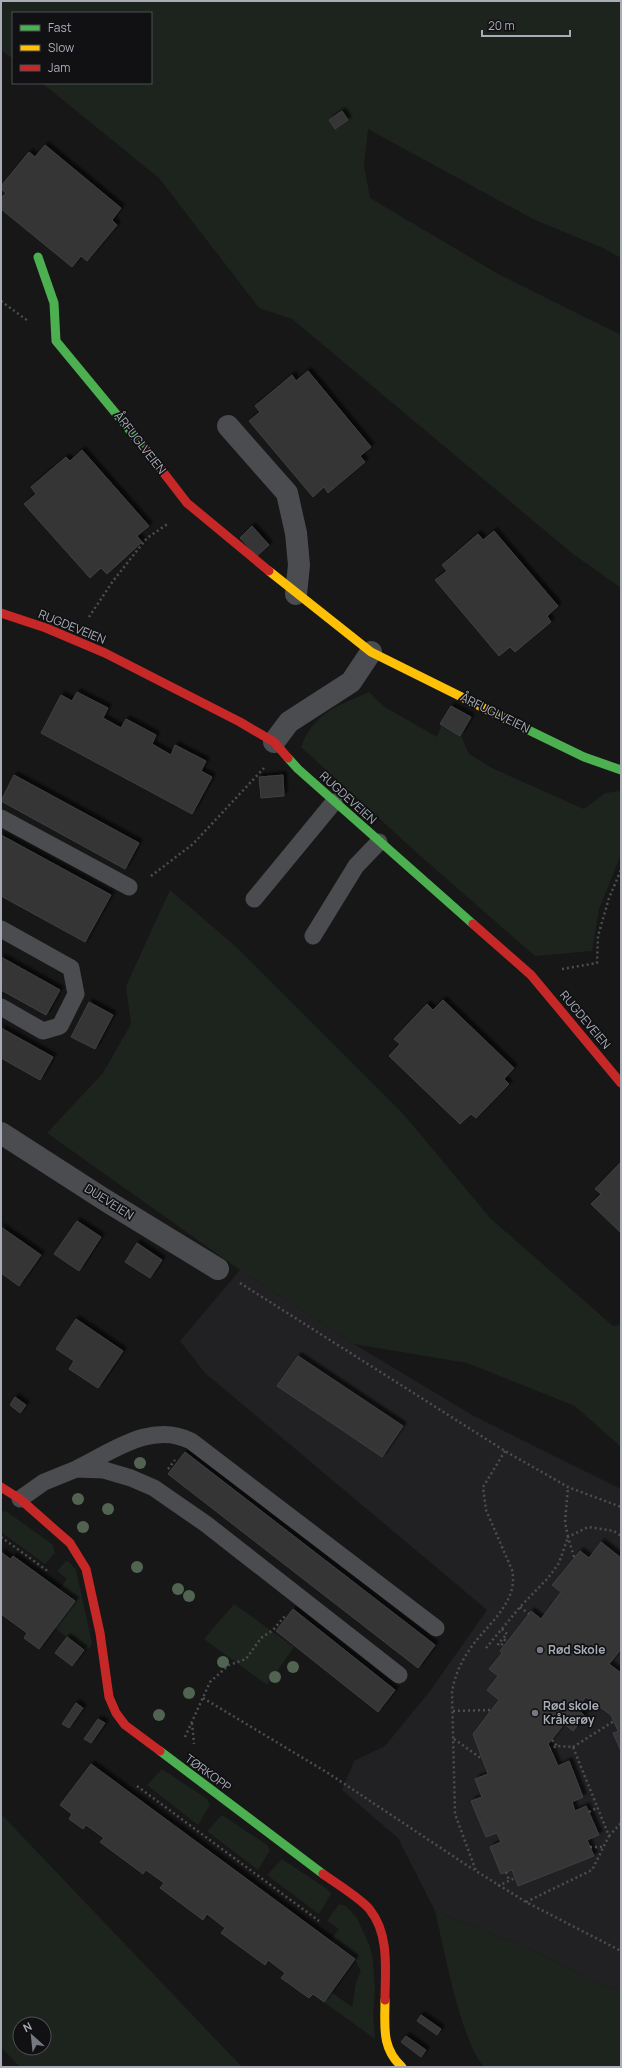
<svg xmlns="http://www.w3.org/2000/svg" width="622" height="2068" font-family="Manrope,sans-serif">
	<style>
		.built { fill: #212123 }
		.green { fill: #1d241e; fill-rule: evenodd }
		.building { fill: #353536; stroke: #3f4043; filter: url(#shadow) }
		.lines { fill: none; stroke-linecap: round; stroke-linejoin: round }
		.path { stroke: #4d4e52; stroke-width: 2.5; stroke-dasharray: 2 3; stroke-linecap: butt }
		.lane { stroke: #4b4c50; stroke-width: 17 }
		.street { stroke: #4b4c50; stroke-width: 22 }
		.fast { stroke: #4caf50; stroke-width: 9 }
		.slow { stroke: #ffc107; stroke-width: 9 }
		.jam { stroke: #c62828; stroke-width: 9 }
		.tree { fill: #506451 }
		.poi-dot { fill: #757880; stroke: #111113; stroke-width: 1.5 }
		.labels { text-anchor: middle; stroke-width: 3.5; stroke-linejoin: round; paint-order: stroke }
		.street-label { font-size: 12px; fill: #a8adb8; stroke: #111113 }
		.poi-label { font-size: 12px; font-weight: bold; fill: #a8adb8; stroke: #111113; text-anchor: start }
	</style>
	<defs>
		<filter id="shadow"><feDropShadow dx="3.5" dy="-3.5" stdDeviation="1" flood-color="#0009"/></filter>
	</defs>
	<rect width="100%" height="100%" fill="#171717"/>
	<path class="built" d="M240,1270l114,74 120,72 147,73v503l-28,-10 -54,-29 -104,-42 -37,-73 -56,-48 12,-29 31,-15 45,-55 57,-81 -282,-237 -25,-32z"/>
	<path class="green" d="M1,1h620v257l-18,-10 -70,-29 -165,-90 -4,36 6,33 130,77 121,60v253l-48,-34 -281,-235 -33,-11 -100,-130 -117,-95h109v-70h-138v46l-12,-9z
		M369,692l14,14 54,31 4,-11 20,10 8,18 23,14 92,41 21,-16 16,-2v63l-22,55 -7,42 -57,5 -119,-104 -115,-105c13,-35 37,-41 68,-55z
		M170,890l65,56 170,170 85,102 123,108 8,-1v122l-46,-41 -108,-43 -113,-19 -114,-74 -193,-137 56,-60 28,-49 -5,-38z
		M6,1511l47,34 2,8 -10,11 -44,-32v-20z
		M68,1561l8,9 16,73 -2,5 -6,2 -29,-22 20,-27 -16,-11 8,-11 -10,-8 8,-9z
		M234,1604l60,43 -27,38 -63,-46z
		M162,1769l45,30 3,6 -12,20 -51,-40z
		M1,1814l241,253h-222l-19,-20zM20,2024h24v24h-24z
		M222,1815l45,30 3,5 -12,20 -51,-39z
		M282,1859l45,30 4,5 -12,20 -52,-39z
		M339,1904l7,2 11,12 13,29 3,14 2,30 -2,24 2,24 -51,-37 7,-10 21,15c4,-14 1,-23 9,-36l-6,-12 -25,-18 9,-12 -12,-8z
		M435,1911l104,42 54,29 28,10v75h-137c-23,-25 -40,-119 -49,-156z"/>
	<path class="building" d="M342,111l6,9 -13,9 -6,-9z
		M45,145l76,63 -9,12 5,5 -30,36 -6,-5 -9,11 -71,-58v-11l5,-5 -5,-4v-3l28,-34 6,5z
		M308,371l63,76 -11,9 5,6 -37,31 -4,-6 -11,10 -64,-76 11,-9 -5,-6 37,-31 4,6z
		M82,450l67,76 -12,10 5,6 -35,32 -6,-6 -11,10 -66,-74 12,-10 -5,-7 35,-30 4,4z
		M252,526l17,19 -12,11 -17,-18z
		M494,531l64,75 -11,10 4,6 -36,30 -5,-5 -11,9 -64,-76 12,-9 -5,-6 36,-31 5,6z
		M77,692l31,16 -5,10 18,10 5,-9 30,16 -4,9 19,11 4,-10 31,16 -5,10 11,6 -20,37 -151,-81 20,-38 11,6z
		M451,706l20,11 -11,19 -20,-12z
		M14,775l125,68 -14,26 -124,-68z
		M283,775l1,21 -23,2 -2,-21z
		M1,835l110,60 -26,47 -84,-46z
		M1,957l59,33 -14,25 -45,-25z
		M443,1000l71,68 -10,11 5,5 -33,34 -5,-4 -11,10 -71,-68 11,-12 -6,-5 33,-35 6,6z
		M89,1002l24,13 -18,34 -24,-12z
		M1,1028l52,29 -13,23 -39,-22z
		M621,1162v71l-30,-29 10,-10 -6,-5z
		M77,1221l24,16 -22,34 -25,-17z
		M1,1227l40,28 -22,31 -18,-13z
		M137,1243l25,17 -12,18 -25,-16z
		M76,1319l47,32 -25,37 -29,-19 5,-8 -18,-12z
		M298,1356l105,70 -21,31 -105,-71z
		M15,1397l11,8 -6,8 -10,-8z
		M185,1452l250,193 -17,23 -250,-194z
		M601,1542l20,16v91l-12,15 12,9v78l-8,-18 5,-2 -7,-16 -25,-18 -9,12 8,7 -12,15 -9,-7 -16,20 10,22 11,-5 14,36 -11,5 3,9 11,-5 13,29 -12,5 7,16 -76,30 -6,-16 -11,4 -11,-27 11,-5 -4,-9 -11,4 -15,-36 11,-4 -7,-18 13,-5 -15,-40 26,-34 -12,-10 11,-14 -9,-7 13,-16 -2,-2 31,-40 10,8 20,-27 -9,-7 28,-34 9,7z
		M1,1552l9,7 3,-3 62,45 -36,48 -15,-11 3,-5 -26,-19z
		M293,1609l102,81 -17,22 -102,-81z
		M67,1637l17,13 -12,16 -17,-13z
		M76,1703l7,5 -14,20 -7,-4z
		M98,1719l7,4 -14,20 -7,-4z
		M91,1764l264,195 -31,43 -11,-8 -4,4 -28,-20 4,-5 -17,-13 -3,5 -44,-32 4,-5 -18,-14 -4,6 -43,-32 4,-5 -18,-13 -3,4 -43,-32 4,-4 -18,-13 -3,4 -14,-10 3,-5 -12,-9z
		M421,2015l20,14 -4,6 -20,-14z
		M406,2036l20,14 -5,7 -20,-15z"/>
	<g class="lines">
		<path class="path" d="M1,301l27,20
			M89,617l24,-36 34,-43 22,-15
			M151,876l42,-32 71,-76
			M562,969l35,-6 1,-27 11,-38 12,-28
			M240,1283l265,168 63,36 53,20
			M505,1451l-22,36 3,23 26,60c7,31 -23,53 -40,76 -10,14 -18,30 -20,47l3,121 21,57 50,31 95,49
			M168,1469l7,-9
			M1,1537l48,35
			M574,1557l-6,-20 20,-10 26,4 7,5
			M520,1607l9,7
			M502,1629l5,5 -9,10 3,2 4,-6 2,2
			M486,1648l34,-41 28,-29 11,-15 9,-26 -3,-15 3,-35
			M203,1698l125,75 146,97
			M453,1711l38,-1
			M192,1723l2,21
			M185,1737l25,-55 19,-17 17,-6 15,-21 12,-8 12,-14
			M454,1739l28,20
			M552,1740l5,6
			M573,1747l41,-26
			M137,1786l182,135
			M589,1812l9,-5
			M609,1836l12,-13
			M590,1847h15
			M506,1872l3,8
			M498,1886l17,-8
			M526,1902l66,-32 17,-34 -36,-89 -16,-1 -7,3"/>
		<path class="lane" d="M1,818l128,69
			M254,899l80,-97
			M1,929l70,39 5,26 -16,32 -17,5 -42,-24
			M313,936l43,-70 23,-24
			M78,1468c35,-17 74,-47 113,-27l245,187
			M20,1499l24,-17 32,-13 28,1 27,8 23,10 52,36 193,151"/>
		<path class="street" d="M228,426l59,67 9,40 3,32 -3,29
			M274,742l15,-20 62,-40 20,-30
			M1,1133l104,67 113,69"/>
		<path class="fast" d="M38,257l16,46 2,38 90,109
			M516,724l68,33 37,13
			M288,758l10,11 175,155
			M160,1751l163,123"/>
		<path class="slow" d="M269,571l102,81 145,72
			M385,2000c0,26 -4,48 17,67"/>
		<path class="jam" d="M146,450l41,53 82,68
			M1,613l45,15 59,25 135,69 34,20 14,16
			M473,924l58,51 90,108
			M1,1487l19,12 50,44 16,26 14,64 9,64 7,16 9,12 35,26
			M323,1874c11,8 40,26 47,36 20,25 15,61 15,90"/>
	</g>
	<g class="tree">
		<circle cx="140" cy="1463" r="6"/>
		<circle cx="78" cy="1499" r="6"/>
		<circle cx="108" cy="1509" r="6"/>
		<circle cx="83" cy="1527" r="6"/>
		<circle cx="137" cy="1567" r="6"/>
		<circle cx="178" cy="1589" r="6"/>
		<circle cx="189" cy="1596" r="6"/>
		<circle cx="223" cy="1662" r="6"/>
		<circle cx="293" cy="1667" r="6"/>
		<circle cx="275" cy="1677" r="6"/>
		<circle cx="189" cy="1693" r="6"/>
		<circle cx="159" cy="1715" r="6"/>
	</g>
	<g class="poi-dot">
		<circle cx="540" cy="1650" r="4"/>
		<circle cx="535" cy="1713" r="4"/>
	</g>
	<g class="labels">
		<g class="street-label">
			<text transform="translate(140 443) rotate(52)" y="4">ÅRFUGLVEIEN</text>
			<text transform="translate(72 627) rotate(22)" y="4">RUGDEVEIEN</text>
			<text transform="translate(495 713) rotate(26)" y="4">ÅRFUGLVEIEN</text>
			<text transform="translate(348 798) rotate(42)" y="4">RUGDEVEIEN</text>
			<text transform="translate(585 1020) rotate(50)" y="4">RUGDEVEIEN</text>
			<text transform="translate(109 1202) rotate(32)" y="4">DUEVEIEN</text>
			<text transform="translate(208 1773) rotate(36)" y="4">TØRKOPP</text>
		</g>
		<g class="poi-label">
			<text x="548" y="1654">Rød Skole</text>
			<text x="543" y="1710">Rød skole<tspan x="543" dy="14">Kråkerøy</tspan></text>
		</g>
	</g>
	<rect width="622" height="2068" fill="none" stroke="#a8adb8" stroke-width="4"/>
	<rect x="12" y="12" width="140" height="72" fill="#111113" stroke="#4d4f55"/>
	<rect x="20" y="25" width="20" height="6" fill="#4caf50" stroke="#4d4f55"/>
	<text x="48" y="32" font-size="12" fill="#a8adb8">Fast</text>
	<rect x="20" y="45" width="20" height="6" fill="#ffc107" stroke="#4d4f55"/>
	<text x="48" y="52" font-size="12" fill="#a8adb8">Slow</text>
	<rect x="20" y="65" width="20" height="6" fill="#c62828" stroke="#4d4f55"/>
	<text x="48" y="72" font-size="12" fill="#a8adb8">Jam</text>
	<g transform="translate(32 2036) rotate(333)"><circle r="19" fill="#111113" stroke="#4d4f55"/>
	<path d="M0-3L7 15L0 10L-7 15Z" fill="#757880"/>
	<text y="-6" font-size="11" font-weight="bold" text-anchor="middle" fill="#a8adb8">N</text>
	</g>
	<path d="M482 30v6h88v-6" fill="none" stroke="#a8adb8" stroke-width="2"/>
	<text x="488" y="30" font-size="12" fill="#a8adb8" stroke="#111113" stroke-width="3" paint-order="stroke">20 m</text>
</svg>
